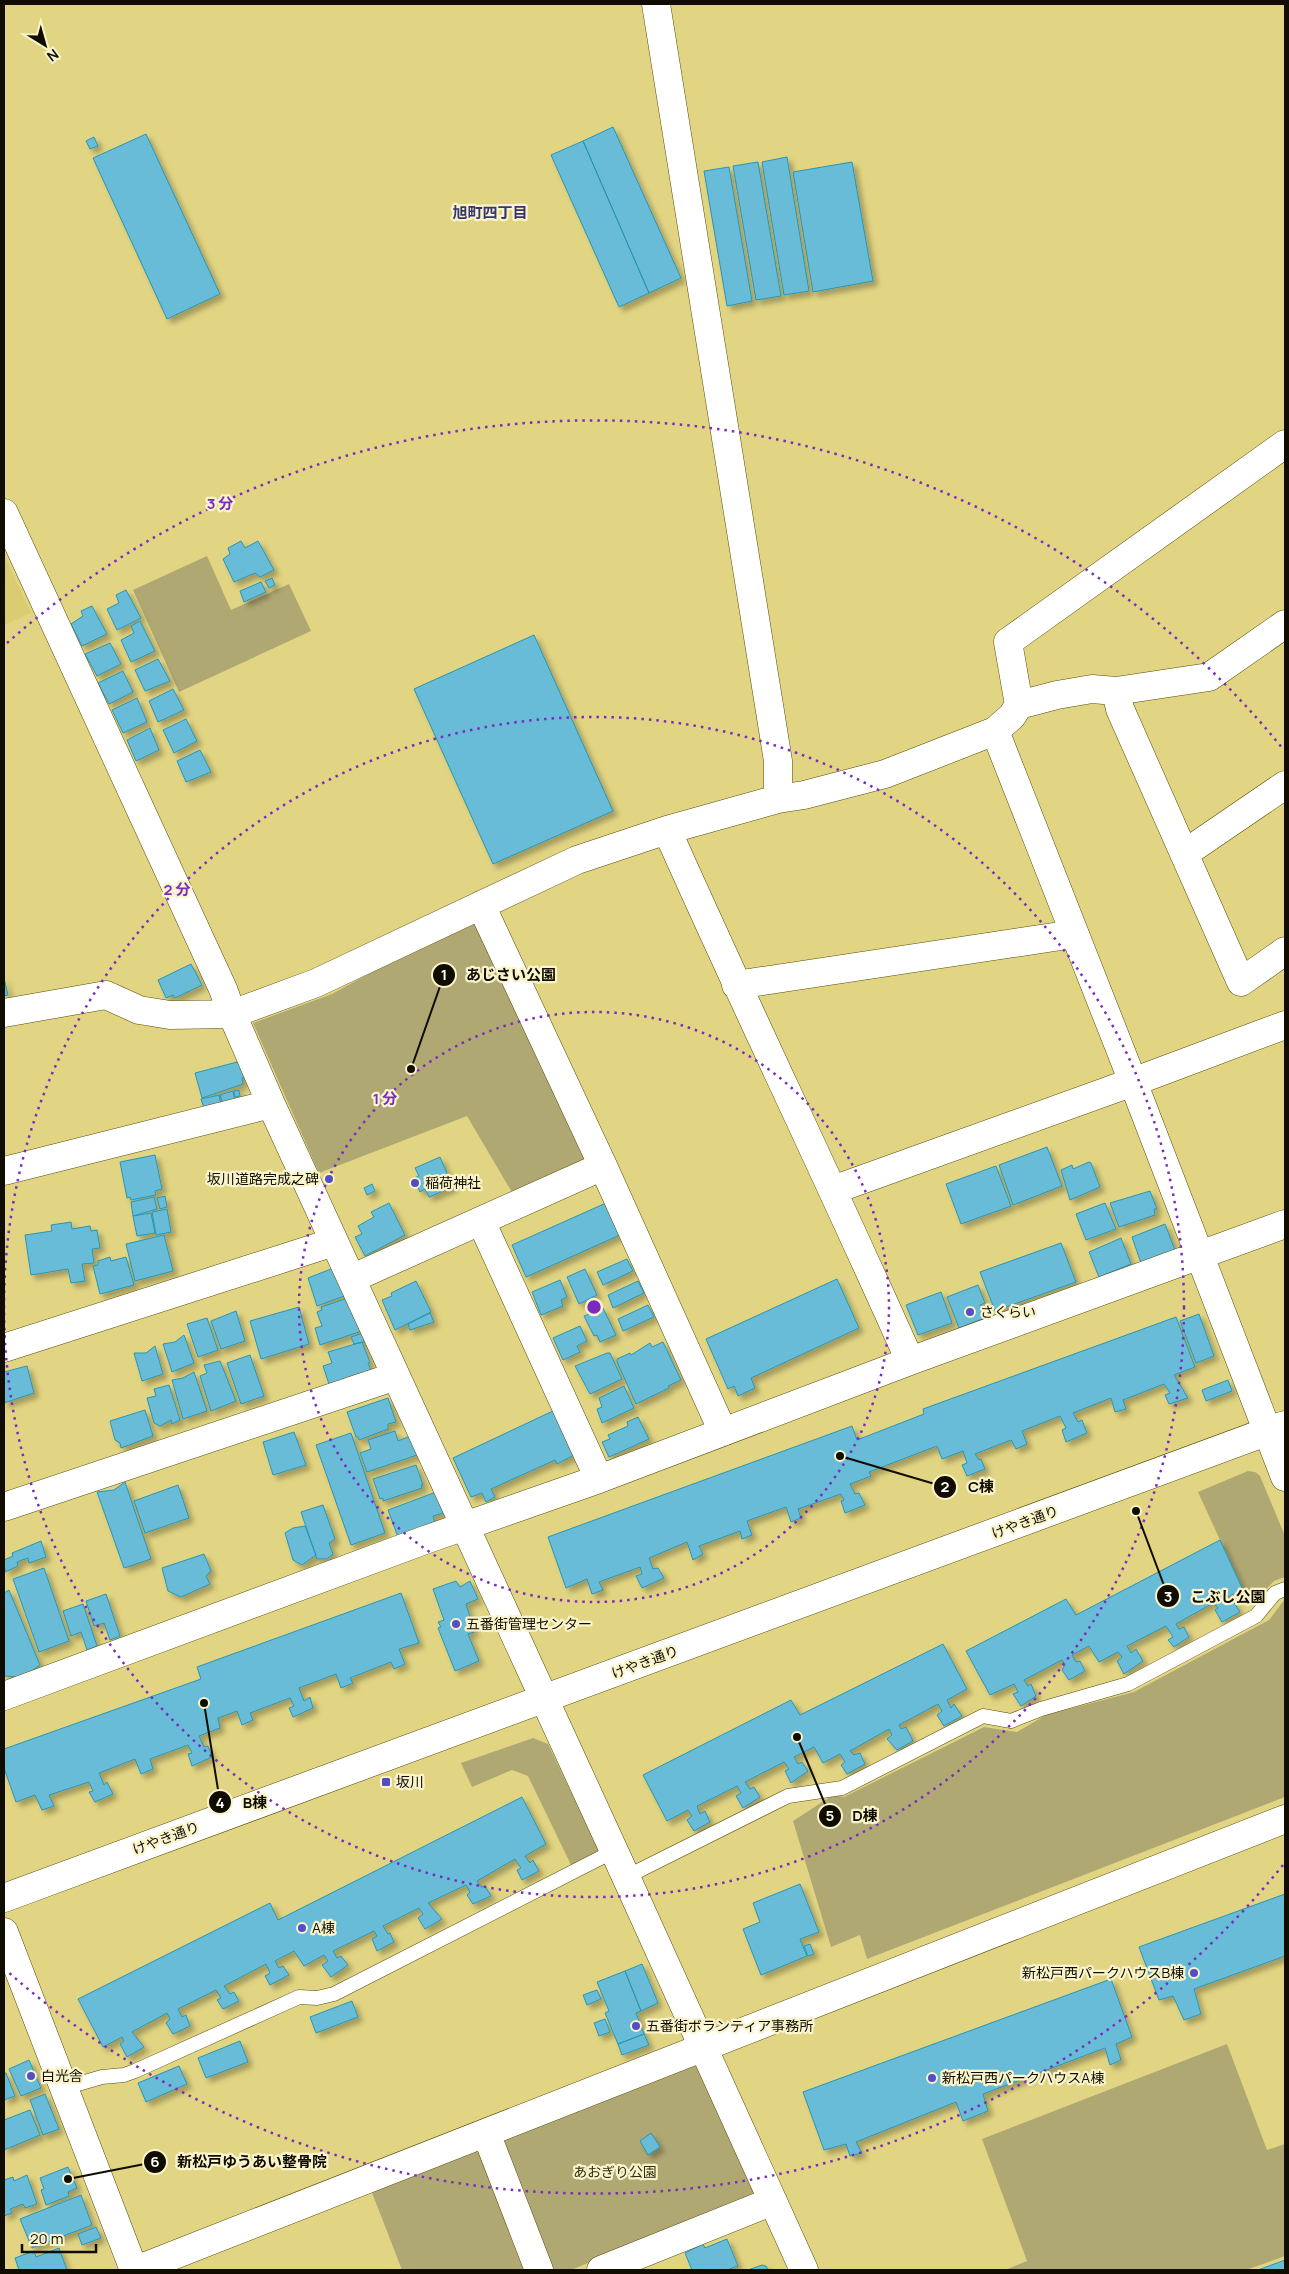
<svg xmlns="http://www.w3.org/2000/svg" width="1289" height="2274" font-family="Manrope,'Noto Sans JP',sans-serif">
	<style>
		.built { fill: #dacc71 }
		.green { fill: #b0a873 }
		.building { fill: #67bcd7; stroke: #2896b4; filter: url(#shadow) }
		.lines { fill: none; stroke-linecap: round; stroke-linejoin: round }
		.lane-casing { stroke: #574d08; stroke-width: 15 }
		.street-casing { stroke: #574d08; stroke-width: 29 }
		.secondary-casing { stroke: #574d08; stroke-width: 29 }
		.lane { stroke: #fff; stroke-width: 14 }
		.street { stroke: #fff; stroke-width: 28 }
		.secondary { stroke: #fff; stroke-width: 28 }
		.ring { fill: none; stroke: #7b2cbf; stroke-width: 2.5; stroke-dasharray: 2.5 5 }
		.poi-dot { fill: #554dc4; stroke: #faf4cc; stroke-width: 2 }
		.labels { text-anchor: middle; stroke-width: 4.5; stroke-linejoin: round; paint-order: stroke }
		.poi-label { font-size: 14px; fill: #110c00; stroke: #faf4cc; text-anchor: start }
		.street-label { font-size: 14px; fill: #110c00; stroke: #faf4cc }
		.park-label { font-size: 14px; fill: #312c0c; stroke: #faf4cc }
		.neighbourhood-label { font-size: 15px; font-weight: bold; fill: #353570; stroke: #faf4cc }
		.centre { fill: #7b2cbf; stroke: #faf4cc; stroke-width: 2.5 }
		.ring-label { font-size: 15px; text-anchor: middle; font-weight: bold; fill: #7b2cbf; stroke: #faf4cc; stroke-width: 4.5; stroke-linejoin: round; paint-order: stroke }
		.leader { fill: none; stroke: #110c00; stroke-width: 2 }
		.callout-dot { fill: #110c00; stroke: #faf4cc; stroke-width: 2 }
		.mark-label { font-size: 15px; text-anchor: middle; font-weight: bold; fill: #fff }
		.callout-label { font-size: 15px; text-anchor: middle; font-weight: bold; fill: #110c00; stroke: #faf4cc; stroke-width: 4.5; stroke-linejoin: round; paint-order: stroke }
	</style>
	<defs>
		<filter id="shadow"><feDropShadow dx="4.5" dy="4.5" stdDeviation="2.5" flood-color="#0004"/></filter>
	</defs>
	<rect width="100%" height="100%" fill="#e1d482"/>
	<path class="built" d="M4,555l27,58 -27,12z"/>
	<path class="green" d="M207,556l24,54 58,-26 22,47 -132,61 -46,-102z
		M476,915l115,245 -78,34 -46,-78 -148,57 -66,-150 79,-29z
		M1248,1471l7,1 5,4 25,60v41l-11,4 -22,23 -9,-14 -45,-98z
		M1285,1599v198l-418,162 -7,-24 -29,12 -38,-126 40,-26 11,2 140,-70 33,5 29,-17 88,-23 135,-72z
		M533,1738l15,6 53,111 -28,14 -45,-93 -16,-6 -40,17 -11,-24z
		M1227,2044l40,106 18,-6v112l-39,14h-241l22,-9 -45,-122z
		M695,2062l61,122 -4,12 -181,74h-19l-49,-130z
		M475,2150l6,2 52,118h-131l-31,-80z"/>
	<path class="building" d="M613,127l68,151 -32,15 -66,-152z
		M146,134l74,160 -53,25 -74,-161z
		M94,137l4,9 -8,3 -4,-8z
		M583,141l66,152 -30,14 -68,-152z
		M787,157l22,134 -25,4 -22,-133z
		M758,162l23,134 -25,4 -23,-134z
		M852,162l21,119 -60,11 -20,-120z
		M729,167l23,134 -25,5 -23,-135z
		M241,541l4,7 13,-7 16,29 -14,7 -5,-4 -21,9 -11,-23 7,-5 -2,-6z
		M272,578l3,7 -6,3 -4,-7z
		M261,582l5,10 -22,10 -4,-11z
		M126,590l15,28 -24,12 -10,-21 12,-6 -3,-8z
		M92,606l15,28 -25,12 -11,-22 12,-8 -2,-5z
		M140,621l15,30 -24,11 -10,-22 13,-7 -3,-7z
		M534,635l79,176 -120,53 -79,-175z
		M110,643l11,21 -24,12 -12,-22z
		M158,659l12,22 -25,10 -10,-21z
		M123,671l10,21 -24,12 -11,-21z
		M173,689l11,21 -26,12 -9,-21z
		M137,698l10,24 -24,11 -11,-23z
		M186,719l11,22 -23,12 -11,-23z
		M150,728l9,22 -23,11 -9,-21z
		M200,750l11,22 -25,10 -9,-21z
		M191,964l11,21 -27,13 -2,-3 -7,3 -8,-18z
		M4,978l4,17 -4,1z
		M241,1061l4,16 -3,1 1,6 -41,14 -7,-25z
		M239,1090l1,6 -5,1 -1,-6z
		M233,1091l2,9 -12,4 -3,-9z
		M219,1095l2,9 -17,4 -3,-9z
		M1047,1147l15,39 -49,19 -14,-40z
		M155,1155l7,34 -7,2 1,4 -25,5 -1,-3 -3,1 -7,-36z
		M440,1157l13,30 -24,10 -4,-8 -5,3 -6,-14 5,-2 -4,-8z
		M1089,1162l2,1 9,24 -30,13 -9,-30 11,-5 1,4z
		M996,1166l15,40 -50,18 -15,-40z
		M372,1184l3,7 -8,4 -3,-7z
		M1150,1191l7,18h-3l1,6 -36,12 -9,-24z
		M165,1196l2,11 -7,2 -3,-11z
		M154,1197l3,12 -24,7 -2,-14z
		M389,1203l16,32 -40,21 -10,-19 7,-3 -4,-8 16,-9 -3,-5z
		M606,1203l14,32 -94,42 -14,-32z
		M1105,1203l11,26 -30,11 -10,-26z
		M167,1209l4,23 -15,3 -4,-23z
		M151,1213l4,20 -18,3 -4,-20z
		M71,1222l1,7 18,-3 1,5 6,-1 3,18 -8,1 2,14 -12,1 3,17 -14,2 -3,-14 -37,6 -6,-40 27,-4 -1,-6z
		M1165,1224l10,26 -34,13 -9,-26z
		M164,1235l9,36 -38,10 -9,-37z
		M1121,1238l10,26 -32,13 -10,-25z
		M1061,1243l15,39 -81,29 -15,-39z
		M110,1257l1,4 15,-4 8,28 -34,9 -7,-28 5,-1v-4z
		M627,1259l6,12 -30,14 -6,-13z
		M336,1267l11,28 -30,11 -9,-28z
		M585,1269l12,26 -18,9 -12,-27z
		M837,1279l22,49 -108,50 4,10 -17,8 -4,-10 -6,3 -22,-50z
		M560,1280l7,17 -6,3 2,6 -22,9 -9,-23z
		M416,1281l15,31 -36,18 -13,-30 10,-4 -1,-3z
		M638,1281l6,12 -31,15 -5,-13z
		M978,1285l7,18 -5,2 5,13 -26,10 -12,-31z
		M941,1292l11,31 -34,12 -12,-30z
		M348,1298l14,33 -42,14 -5,-17 7,-2 -5,-14 5,-2 -1,-3z
		M648,1305l6,12 -31,14 -5,-12z
		M299,1307l10,37 -48,15 -11,-38z
		M603,1308l13,27 -16,7 -3,-7 -3,1 -10,-20z
		M236,1311l9,30 -24,8 -10,-28z
		M430,1313l4,9 -24,8 -2,-6z
		M1199,1314l15,42 -18,7 -16,-42z
		M1176,1317l19,50 -21,8 14,23 -19,6 -4,-9 5,-2 -6,-9 -41,16 3,9 -11,3 -4,-14 -38,15 5,9 4,-2 5,13 -21,9 -4,-12 4,-2 -6,-12 -38,15 5,13 -11,5 -5,-9 -36,14 4,6 2,-1 4,10 -18,7 -5,-11 5,-2 -4,-12 -21,8 -5,-13 -68,26 2,4 -21,8 5,10 4,-1 6,12 -20,8 -4,-12 3,-1 -3,-6 -43,15 3,9 -10,4 -5,-15 -39,14 5,14 -10,4 -2,-8 -41,15 4,8 -10,6 -6,-18 -38,16 4,11 5,-1 6,10 -22,10 -6,-12 6,-2 -2,-7 -41,15 4,8 -11,4 -5,-15 -21,9 -18,-51 304,-111 5,14 67,-26 -1,-5z
		M207,1318l11,32 -20,7 -11,-33z
		M580,1326l7,15 -10,5 3,6 -17,8 -10,-22z
		M363,1333l1,9 -10,2 -3,-7z
		M184,1335l10,28 -22,9 -9,-28 12,-2z
		M362,1342l8,20 -2,1 3,8 -41,16 -7,-21 9,-3 -4,-11z
		M663,1342l18,38 -13,6 1,2 -33,16 -19,-42v-3l13,-6 1,2 19,-12 2,4z
		M155,1346l8,28 -21,7 -8,-28h12z
		M607,1353h3l12,26 -32,15 -15,-28z
		M250,1355l14,41 -23,8 -14,-41z
		M220,1361l16,40 -25,10 -11,-35 7,-3 -3,-8z
		M27,1366l7,27 -30,10v-31z
		M194,1372l13,39 -24,8 -11,-39 11,-2z
		M1228,1380l4,11 -26,10 -4,-11z
		M169,1385l11,35 -8,4 -1,-4 -11,6 -6,-3 -7,-25 9,-2 -2,-7z
		M624,1386l10,22 -32,15 -5,-14 5,-2 -3,-9z
		M388,1398l8,24 -8,2v5l-29,11 -1,-3h-2l-9,-25z
		M145,1410l8,26 -32,12 -1,-5 -5,-3 -5,-19z
		M555,1410l21,44 -19,10 -2,-4 -64,29 4,8 -9,5 -4,-9 -11,4 -18,-39z
		M638,1417l11,22 -40,18 -7,-15 8,-3 -2,-4 20,-9 -1,-4z
		M395,1431l3,10 12,-5 7,19 -50,17 -7,-19 11,-4 -3,-9z
		M294,1432l12,33 -33,10 -10,-33z
		M351,1433l34,100 -34,12 -35,-100z
		M416,1465l7,20h-2l1,3 -39,13v-3l-3,1 -7,-20z
		M125,1482l26,77 -27,9 -27,-76 17,-2z
		M178,1485l11,33 -44,15 -11,-32z
		M436,1492l8,21 -11,3 2,7 -37,14 -10,-27z
		M323,1505l12,34 -6,4 4,11 -6,5h-10l-16,-47z
		M305,1526l11,29 -14,10 -9,-5 -8,-27 8,-5z
		M1220,1540l23,50 -18,8 4,5 4,-2 7,11 -18,10 -7,-12 3,-2 -5,-5 -37,21 3,5 5,-2 5,10 -15,10 -6,-7 5,-3 -7,-11 -39,20 4,7 5,-4 7,12 -19,13 -7,-13 5,-4 -4,-5 -19,10 -10,-16 -17,9 4,7 4,-1 5,10 -16,9 -7,-10 3,-5 -3,-5 -38,20 4,6 3,-2 5,12 -15,10 -8,-12 5,-2 -4,-8 -24,11 -24,-44 100,-52 10,16z
		M41,1541l5,16 -17,6 -1,-5 -11,4 1,4 -13,6 -1,-12 9,-4 -1,-3z
		M204,1554l7,17 -5,5 4,8 -29,13 -13,-6 -6,-23z
		M44,1568l25,73 -30,11 -26,-73z
		M456,1581l4,6 10,-6 8,18 -12,5 7,22 -1,2 2,4 -6,2 11,27 -24,10 -17,-43 3,-1 -3,-5 6,-2 -11,-31z
		M9,1590l31,75 -17,12 -19,-1v-83z
		M401,1593l18,50 -20,6 6,15 -11,5 -3,-7 -41,16 3,5 -12,5 -5,-14 -37,14 5,13 6,-4 3,11 -20,9 -4,-9 5,-2 -4,-8 -40,15 3,7 -11,5 -5,-14 -19,7 2,10 -21,8 5,11 4,-1 4,11 -20,9 -4,-12 4,-1 -4,-8 -38,14 3,10 -12,5 -6,-15 -36,14 5,12 3,-3 6,12 -18,8 -6,-10 4,-1 -4,-9 -40,13 5,11 -12,4 -7,-15 -19,7 -12,-34v-19l197,-70 -4,-12z
		M106,1594l14,42 -10,4 -6,-17 -10,3 -8,-25z
		M83,1604l14,42 -10,4 -6,-18 -10,4 -8,-25z
		M943,1644l24,45 -20,11 4,8 3,-4 8,12 -18,10 -7,-11 5,-4 -4,-7 -39,21 2,4 5,-2 7,14 -16,9 -10,-11 5,-4 -3,-6 -39,22 4,4 6,-2 5,11 -18,10 -6,-9 4,-3 -5,-8 -17,9 -9,-16 -20,10 4,7 4,-2 6,9 -17,12 -6,-12 4,-2 -5,-7 -39,20 5,7 4,-2 6,10 -17,11 -7,-12 5,-3 -4,-7 -40,20 3,8 5,-3 5,11 -16,9 -7,-11 5,-4 -4,-6 -21,11 -24,-46 148,-75 9,15z
		M522,1797l24,47 -21,12 5,7 3,-3 6,11 -17,9 -5,-10 4,-2 -6,-9 -38,22 4,6 4,-1 6,10 -18,8 -6,-9 3,-3 -4,-7 -38,18 14,16 -17,10 -7,-11 5,-4 -4,-6 -36,18 5,8 2,-1 4,9 -17,9 -5,-12 5,-3 -3,-5 -41,20 4,7 4,-2 7,9 -17,12 -9,-12 6,-4 -4,-6 -20,11 -10,-15 -19,10 4,7 4,-2 6,9 -19,10 -5,-9 5,-3 -4,-9 -42,22 6,8 4,-2 5,9 -16,8 -6,-9 4,-2 -5,-8 -38,19 4,8 4,-2 4,11 -17,8 -7,-11 4,-4 -3,-6 -35,19 12,15 -17,10 -7,-13 4,-3 -2,-4 -19,10 -25,-48 192,-96 8,17z
		M800,1884l19,48 -19,7 7,17 -46,19 -18,-46 17,-7 -7,-19z
		M1285,1894v62l-91,33 7,25 -17,6 -11,-24 -14,4 -20,-53z
		M810,1944l4,10 -6,2 -4,-10z
		M642,1964l16,39 -17,8 -16,-40z
		M625,1971l16,40 -5,2 8,21 -26,10 -13,-31 4,-2 -12,-29z
		M1111,1979l21,58 -16,7 5,16 -11,5 -5,-17 -122,46 5,17 -25,10 -7,-19 -100,40 6,11 -12,3 -4,-12 -22,6 -21,-58z
		M597,1990l4,9 -14,6 -4,-10z
		M352,2001l6,16 -42,16 -6,-16z
		M605,2019l5,13 -11,4 -5,-13z
		M644,2034l5,11 -27,10 -4,-11z
		M240,2041l8,21 -42,16 -8,-20z
		M29,2060l12,28 -20,8 -12,-27z
		M179,2066l8,18 -41,18 -8,-19z
		M4,2073h2l9,23 -11,4z
		M45,2094l14,35 -16,6 -13,-35z
		M30,2110l10,25 -36,15v-30z
		M651,2133l9,14 -12,8 -8,-14z
		M68,2167l9,21 -9,4 1,4 -23,9 -5,-15 3,-1 -4,-11z
		M27,2175l10,29 -12,4 -2,-4 -13,5 2,4 -8,3v-36l9,-3 1,4z
		M81,2195l11,30 -60,23 -12,-29z
		M96,2227l5,11 -19,7 -4,-11z
		M727,2239l11,27 -11,4h-35l-7,-17 18,-9 2,4z
		M59,2248l8,22h-48l-4,-12 19,-7 2,6z
		M1285,2260v10h-27z
		M762,2265l4,1 2,4h-20z"/>
	<g class="lines">
		<g class="lane-casing">
			<path id="lane" d="M626,1877l162,-81 54,-8 141,-72 28,5 30,-12 87,-25 128,-68 19,-23 10,-4
				M64,2088l38,-11 22,-2 11,-4 164,-74 18,1 17,-4 280,-143"/>
		</g>
		<g class="street-casing">
			<path id="street" d="M656,4l122,757v38
				M4,513l219,476 9,25 39,90 125,272
				M1116,691l4,18 121,273 44,-31
				M1019,705l38,-10 35,-6 24,2 93,-14 76,-53
				M995,731l138,351 152,395
				M667,830c79,178 164,353 243,531
				M1184,854l101,-69
				M481,905l122,261 120,266
				M736,985l338,-51
				M4,1013l102,-18 33,15 31,5 62,-1 84,-31 261,-123 90,-30 111,-31 26,-4 81,-21 110,-43 17,-15 7,-11 -11,-63 277,-198
				M4,1171l267,-67
				M833,1190l300,-108 152,-57
				M481,1221l118,258
				M353,1278l250,-112
				M4,1348l330,-106
				M4,1507l392,-131 230,501 178,393
				M4,1696l421,-156 174,-61 311,-118 375,-137
				M4,1932l130,338
				M486,2133l53,137
				M136,2270l1149,-451
				M601,2270l172,-69"/>
		</g>
		<g class="secondary-casing">
			<path id="secondary" d="M4,1898l1281,-473"/>
		</g>
		<use href="#lane" class="lane"/>
		<use href="#street" class="street"/>
		<use href="#secondary" class="secondary"/>
	</g>
	<g class="ring">
		<circle cx="594" cy="1307" r="295"/>
		<circle cx="594" cy="1307" r="590"/>
		<path d="M1283 1865A886 886 0 0 1 7 1971M7 643A886 886 0 0 1 1283 749"/>
	</g>
	<g class="poi-dot">
		<circle cx="329" cy="1179" r="5"/>
		<circle cx="415" cy="1183" r="5"/>
		<circle cx="970" cy="1312" r="5"/>
		<circle cx="456" cy="1624" r="5"/>
		<rect x="381" y="1777" width="10" height="10" rx="2.5"/>
		<circle cx="302" cy="1928" r="5"/>
		<circle cx="1194" cy="1973" r="5"/>
		<circle cx="636" cy="2026" r="5"/>
		<circle cx="31" cy="2076" r="5"/>
		<circle cx="932" cy="2078" r="5"/>
	</g>
	<g class="labels">
		<g class="poi-label">
			<text x="319" y="1184" text-anchor="end">坂川道路完成之碑</text>
			<text x="425" y="1188">稲荷神社</text>
			<text x="980" y="1317">さくらい</text>
			<text x="466" y="1629">五番街管理センター</text>
			<text x="396" y="1787">坂川</text>
			<text x="312" y="1933">A棟</text>
			<text x="1184" y="1978" text-anchor="end">新松戸西パークハウスB棟</text>
			<text x="646" y="2031">五番街ボランティア事務所</text>
			<text x="41" y="2081">白光舎</text>
			<text x="942" y="2083">新松戸西パークハウスA棟</text>
		</g>
		<g class="street-label">
			<text transform="translate(1025 1522) rotate(-20)" y="5">けやき通り</text>
			<text transform="translate(645 1662) rotate(-20)" y="5">けやき通り</text>
			<text transform="translate(166 1838) rotate(-20)" y="5">けやき通り</text>
		</g>
		<g class="park-label">
			<text x="615" y="2177">あおぎり公園</text>
		</g>
		<g class="neighbourhood-label">
			<text x="490" y="218">旭町四丁目</text>
		</g>
	</g>
	<circle cx="594" cy="1307" r="8" class="centre"/>
	<g class="ring-label">
		<text x="220" y="509">3 分</text>
		<text x="177" y="895">2 分</text>
		<text x="385" y="1104">1 分</text>
	</g>
	<path class="leader" d="M411 1069L444 975M840 1456L945 1487M1136 1511L1168 1596M204 1703L220 1802M797 1737L830 1816M68 2179L155 2162"/>
	<g class="callout-dot">
		<circle cx="411" cy="1069" r="5"/>
		<circle cx="840" cy="1456" r="5"/>
		<circle cx="1136" cy="1511" r="5"/>
		<circle cx="204" cy="1703" r="5"/>
		<circle cx="797" cy="1737" r="5"/>
		<circle cx="68" cy="2179" r="5"/>
		<circle cx="444" cy="975" r="12"/>
		<circle cx="945" cy="1487" r="12"/>
		<circle cx="1168" cy="1596" r="12"/>
		<circle cx="220" cy="1802" r="12"/>
		<circle cx="830" cy="1816" r="12"/>
		<circle cx="155" cy="2162" r="12"/>
	</g>
	<g class="mark-label">
		<text x="444" y="980">1</text>
		<text x="945" y="1492">2</text>
		<text x="1168" y="1602">3</text>
		<text x="220" y="1808">4</text>
		<text x="830" y="1821">5</text>
		<text x="155" y="2167">6</text>
	</g>
	<g class="callout-label">
		<text x="511" y="980">あじさい公園</text>
		<text x="981" y="1492">C棟</text>
		<text x="1228" y="1602">こぶし公園</text>
		<text x="255" y="1808">B棟</text>
		<text x="865" y="1821">D棟</text>
		<text x="252" y="2167">新松戸ゆうあい整骨院</text>
	</g>
	<rect width="1289" height="2274" fill="none" stroke="#110c00" stroke-width="10"/>
	<g transform="translate(45 45) rotate(143)" stroke="#faf4cc" stroke-width="4" paint-order="stroke">
	<path d="M0-4L9 19L0 12L-9 19Z" fill="#110c00"/>
	<text y="-8" font-size="14" font-weight="bold" text-anchor="middle" fill="#110c00">N</text>
	</g>
	<path d="M22 2244v8h74v-8" fill="none" stroke="#110c00" stroke-width="2.5"/>
	<text x="30" y="2244" font-size="15" fill="#110c00" stroke="#faf4cc" stroke-width="4" paint-order="stroke">20 m</text>
</svg>
